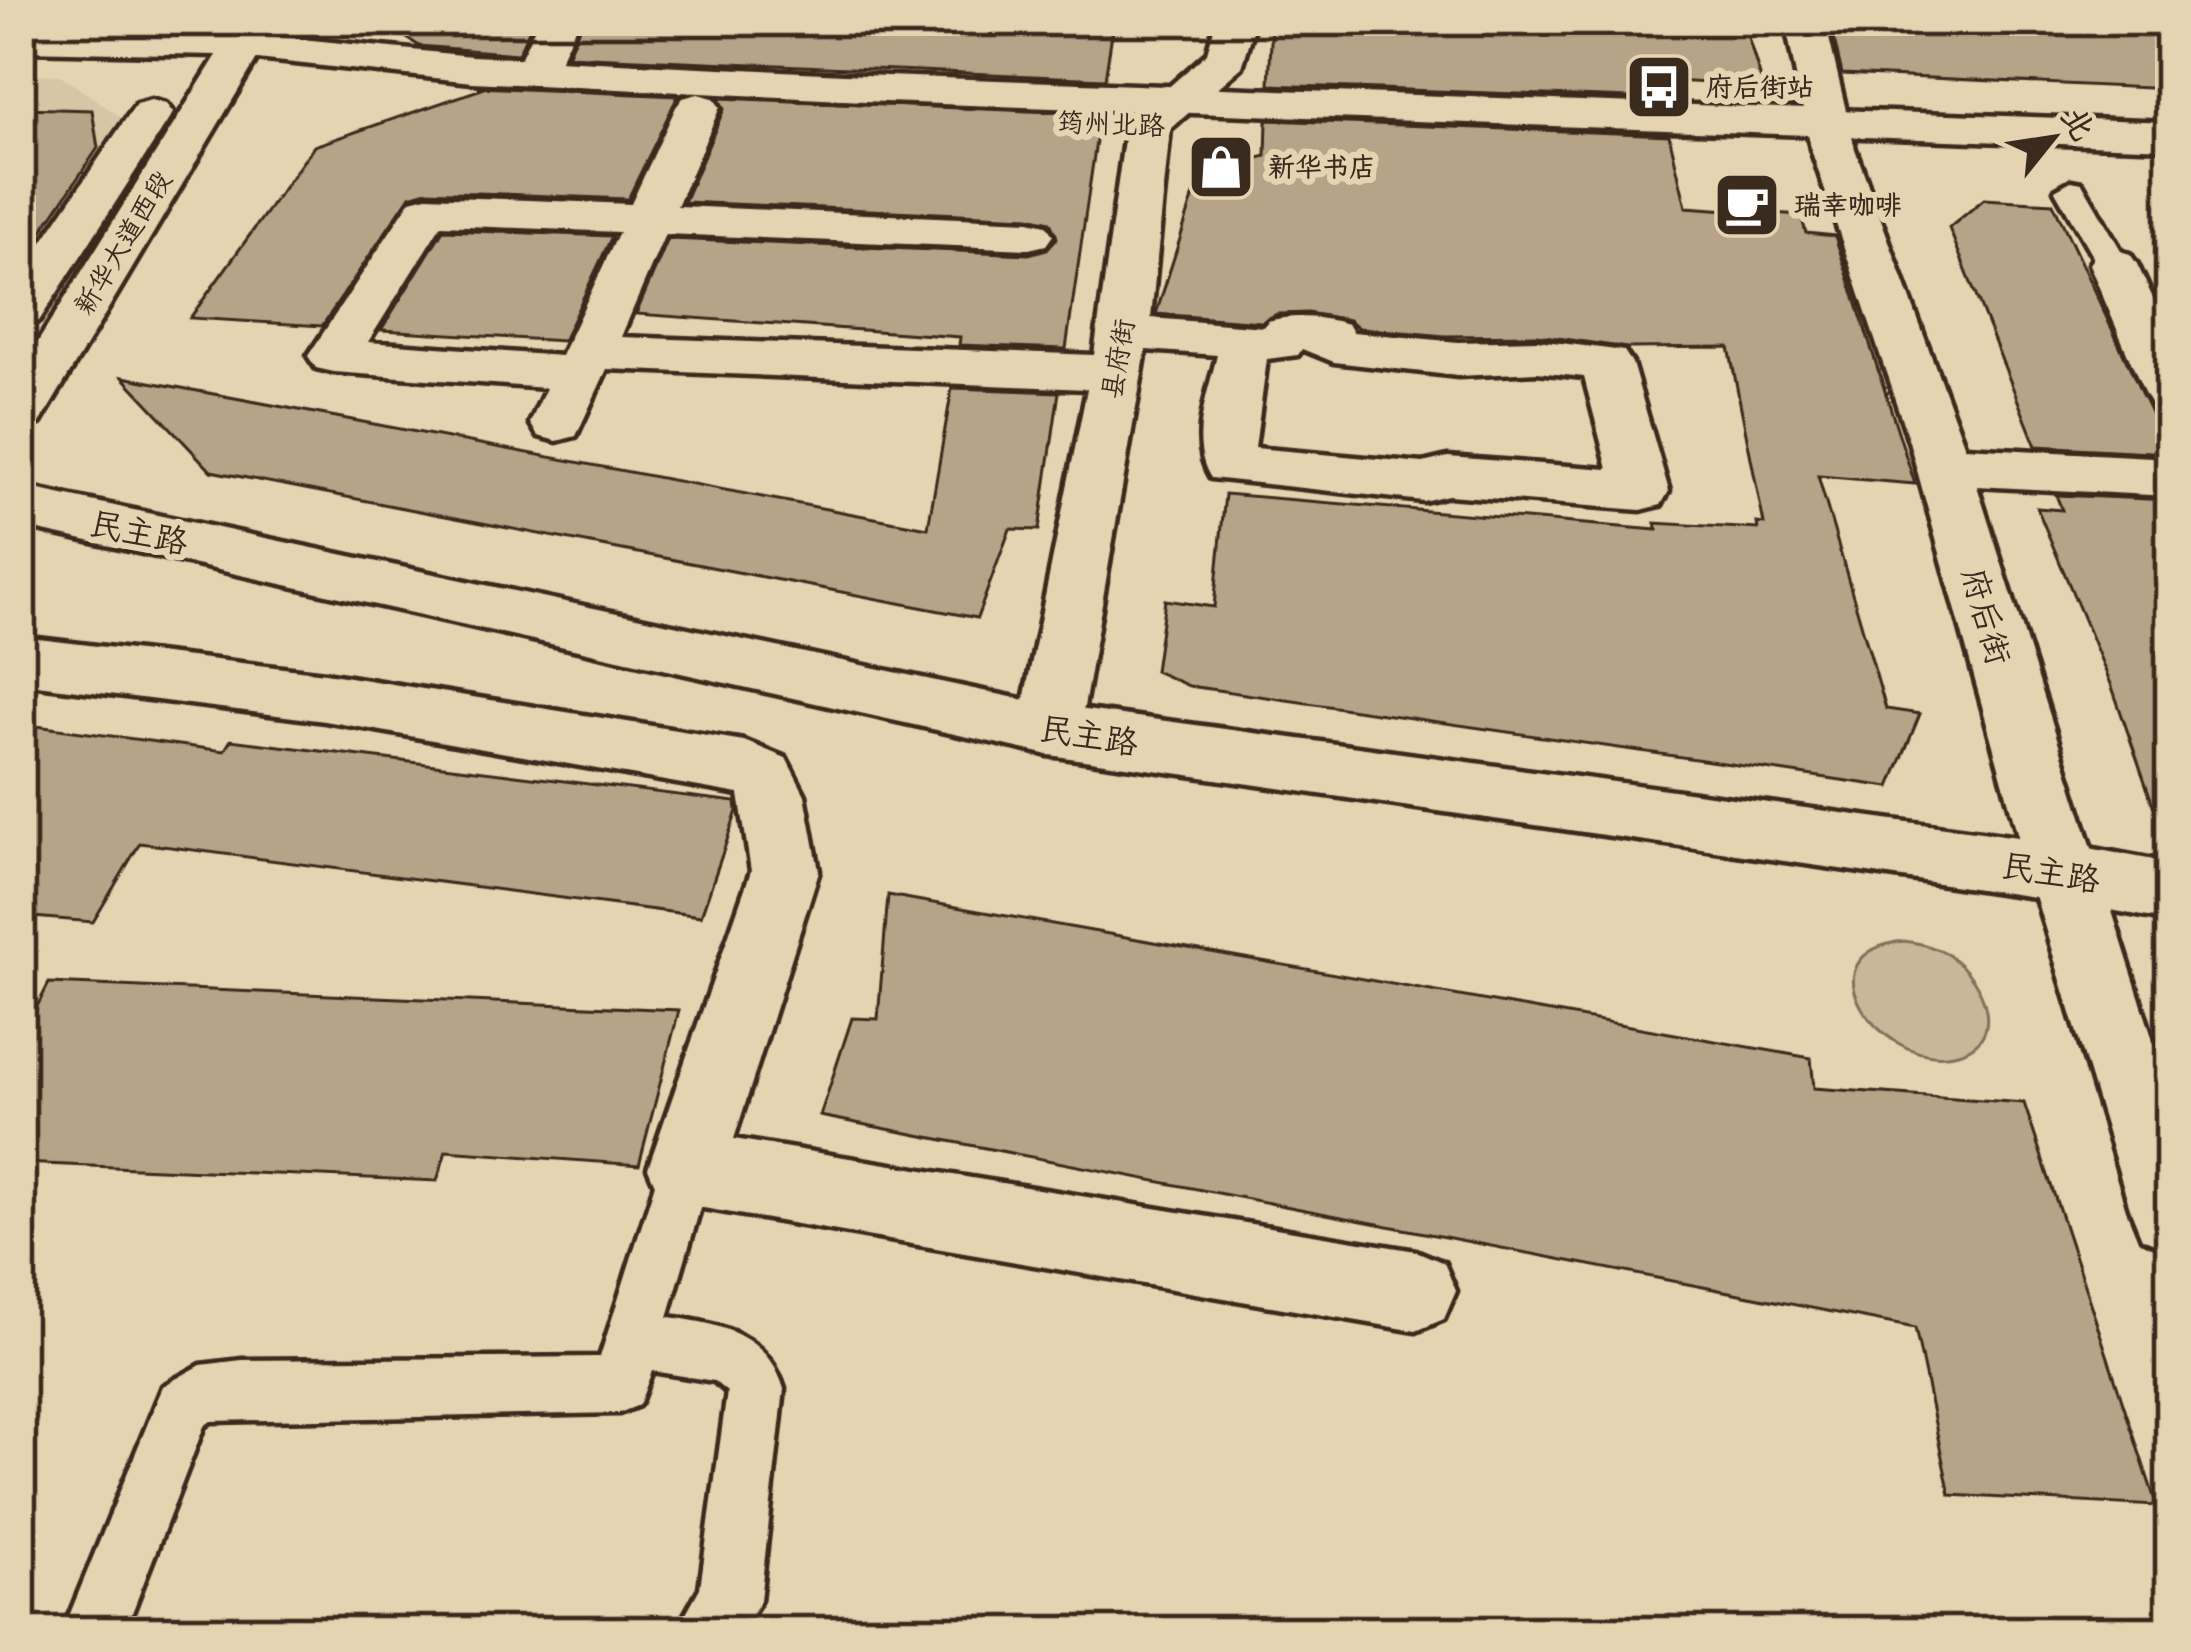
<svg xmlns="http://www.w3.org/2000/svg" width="2191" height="1652" font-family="Kalam,'LXGW WenKai TC',sans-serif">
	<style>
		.built { fill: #d8c5a5 }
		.green { fill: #cab799; stroke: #82705c; stroke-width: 3 }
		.building { fill: #b7a488; stroke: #3b2a1e; stroke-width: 3 }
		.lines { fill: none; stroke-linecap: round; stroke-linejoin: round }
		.lane-casing { stroke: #3b2a1e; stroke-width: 9 }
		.street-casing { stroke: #3b2a1e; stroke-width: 9 }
		.secondary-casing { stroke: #3b2a1e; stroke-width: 9 }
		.lane { fill: #e6d3b1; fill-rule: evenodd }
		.street { fill: #e6d3b1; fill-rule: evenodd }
		.secondary { fill: #e6d3b1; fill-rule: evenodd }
		.labels { text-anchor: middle; stroke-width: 12; stroke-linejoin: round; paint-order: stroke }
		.far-poi-label { font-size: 27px; font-weight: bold; fill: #3b2a1e; stroke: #e6d3b1; text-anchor: start }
		.far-street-label { font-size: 27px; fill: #3b2a1e; stroke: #e6d3b1 }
		.street-label { font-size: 33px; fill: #3b2a1e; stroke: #e6d3b1 }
	</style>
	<rect width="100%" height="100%" fill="#e6d3b1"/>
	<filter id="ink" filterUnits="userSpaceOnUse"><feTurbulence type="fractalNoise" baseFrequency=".00833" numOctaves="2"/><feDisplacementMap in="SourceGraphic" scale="24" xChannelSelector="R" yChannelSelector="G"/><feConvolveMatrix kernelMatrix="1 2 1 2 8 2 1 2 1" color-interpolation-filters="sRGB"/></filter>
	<g filter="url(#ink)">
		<path class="built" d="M21,74l39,1 61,42 -100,154z"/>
		<path class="green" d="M1904,941c16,2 30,5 44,14 38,24 64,93 -1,100 -69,8 -147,-102 -43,-114z"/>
		<path class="building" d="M382,21h151l-15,33 -99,-8z
			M582,21h532l-9,58 -538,-23z
			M1272,21h471l20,65 -108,-6 5,19 -391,-14z
			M1830,21h340v68l-328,-15z
			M478,87l200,9 -50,103 -201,-8 -17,5 -88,130 -132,-8 124,-172 168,-57z
			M719,98l381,16 -34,235 -107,-4 1,-8 -324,-23 32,-75 361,15 18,-5 10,-11 -7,-16 -21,-5 -345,-15 40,-93z
			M21,108l71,2 6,38 -77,114z
			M1267,120l402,15 17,72 115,8 5,18 29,3 80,248 -97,-8 68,233 34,5 -30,73 -701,-101 -34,-15 10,-71 49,7 11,-113 432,36 -2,-7 103,6 -1,-6 7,1 -35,-177 -102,1 -90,-13 -92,1 -86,-8 -10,-8 -41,-7 -31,1 -15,8 -106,-8 45,-141 65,-17z
			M1984,199l69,4 117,250 -134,-7 -87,-218z
			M443,230l169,6 -49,105 -182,-11z
			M123,377l805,151 24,-140 107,4 -20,138 -29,-1 -33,89 -766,-147z
			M2056,495l114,5v323l-10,2 -49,-141 -74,-176 25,2z
			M21,724l203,27 7,-11 505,62 1,9 -36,105 -561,-73 -47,79 -72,-6z
			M888,895l923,163 3,30 210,15 133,403 -207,-11 -35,-167 -1095,-212 32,-98 26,1z
			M49,983l630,27 -40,155 -193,-14 -9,30 -416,-18v-125z"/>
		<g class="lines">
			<g class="lane-casing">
				<path id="lane" d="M2071,181l11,2 47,81 -4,7 -12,3 -12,-3 -46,-81z
					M686,1143l18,7 8,18 -44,149c51,6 100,18 116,72l-24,211 -16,31h-68l24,-43 27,-196 -13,-11 -62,-10 -13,34 -20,8 -408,8 -7,5 -79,205h-62l100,-245 38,-21 41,-5 358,-3 60,-189 8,-18z"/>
			</g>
			<g class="street-casing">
				<path id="street" d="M538,21h40l-28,60 -15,4 -15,-4 -6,-9z
					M1216,21h40l-14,46 -72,62 -19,189 113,9 4,-6c26,-7 54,-4 80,3l5,8 105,10 79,-2 87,11 8,12 37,128 -8,14 -20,5 -193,-15 -25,6 -212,-23c-23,-37 -3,-83 6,-123l-71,-5 -66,380 -9,18 -22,7 -22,-7 -9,-18 69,-341 -480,-20 -31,67 -19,5 -19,-5 -8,-13 16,-35 -212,-16 -18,-4 -8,-12 103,-156 16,-4 204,8 45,-97 7,-9 15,-4 15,4 7,9 -43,99 352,15 17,4 7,10 -7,10 -17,4 -364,-15 -44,103 473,18 32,-230 81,-72zM441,225l178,7 -58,124 -193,-14zM1302,349l32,13 124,14 79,-4 47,5 24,92 -160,-12 -25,6 -168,-15 12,-89 31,-4z
					M1785,21h40l30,128 110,298 205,11v38l-193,-10 193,608v155l-28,-11 -11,-27 -103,-339 -119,-431 -98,-292z
					M2113,249l17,5 7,10 33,71v74l-19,-5 -7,-12 -55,-128 7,-10z
					M21,637l304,36 419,68 42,17 19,37 14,76 -85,268 682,112 28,12 12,28 -12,28 -28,12 -730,-126 -27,-11 -11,-26 103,-297 -12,-77 -414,-73 -304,-38z"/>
			</g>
			<g class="secondary-casing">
				<path id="secondary" d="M239,21h40l-8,15 201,20 414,20 1284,46v26l-1284,-46 -414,-20 -215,-23 -217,364 -19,6v-60l196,-314 -196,-4v-24l211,5z
					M151,100l15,4 7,9 -134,208 -18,5v-53l115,-169z
					M21,486l1028,219 1013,138 108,20v58l-108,-20 -1013,-146 -1028,-229z"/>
			</g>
			<use href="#lane" class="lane"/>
			<use href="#street" class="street"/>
			<use href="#secondary" class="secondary"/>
		</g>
	</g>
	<defs>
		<g id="bus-square" transform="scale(3.45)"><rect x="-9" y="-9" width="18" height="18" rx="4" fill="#3b2a1e" stroke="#e6d3b1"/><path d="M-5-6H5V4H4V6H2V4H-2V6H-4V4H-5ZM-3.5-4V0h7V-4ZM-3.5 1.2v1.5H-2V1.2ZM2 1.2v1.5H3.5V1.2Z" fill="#fff"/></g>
		<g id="shop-square" transform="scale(3.45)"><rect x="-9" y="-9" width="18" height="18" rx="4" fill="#3b2a1e" stroke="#e6d3b1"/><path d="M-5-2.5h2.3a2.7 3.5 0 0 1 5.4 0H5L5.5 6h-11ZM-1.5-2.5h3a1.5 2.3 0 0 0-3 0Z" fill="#fff"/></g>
		<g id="cafe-square" transform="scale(3.45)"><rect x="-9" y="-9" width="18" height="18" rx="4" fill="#3b2a1e" stroke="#e6d3b1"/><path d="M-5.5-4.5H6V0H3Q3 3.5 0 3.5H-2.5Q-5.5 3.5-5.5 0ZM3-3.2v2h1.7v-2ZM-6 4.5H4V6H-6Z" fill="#fff"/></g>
	</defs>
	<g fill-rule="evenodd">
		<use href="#bus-square" x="1659" y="87"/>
		<use href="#shop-square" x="1221" y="167"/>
		<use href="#cafe-square" x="1747" y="205"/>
	</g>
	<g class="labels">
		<g class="far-poi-label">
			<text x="1706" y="96">府后街站</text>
			<text x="1268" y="176">新华书店</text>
			<text x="1794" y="214">瑞幸咖啡</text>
		</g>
		<g class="far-street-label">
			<text transform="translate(1111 124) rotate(2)" y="9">筠州北路</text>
			<text transform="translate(123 243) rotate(-59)" y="9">新华大道西段</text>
			<text transform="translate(1118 359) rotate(-80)" y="9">县府街</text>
		</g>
		<g class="street-label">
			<text transform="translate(139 532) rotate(12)" y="12">民主路</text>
			<text transform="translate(1987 616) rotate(74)" y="12">府后街</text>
			<text transform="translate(1089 735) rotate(9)" y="12">民主路</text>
			<text transform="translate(2051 872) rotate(9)" y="12">民主路</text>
		</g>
	</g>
	<rect width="2191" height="1652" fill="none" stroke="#e6d3b1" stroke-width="72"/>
	<rect x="36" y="36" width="2119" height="1580" fill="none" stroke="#3b2a1e" stroke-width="4.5" filter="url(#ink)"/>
	<g transform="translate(2053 138) rotate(60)" stroke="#e6d3b1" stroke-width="9" paint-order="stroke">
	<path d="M0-9L21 45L0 30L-21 45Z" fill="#3b2a1e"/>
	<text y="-18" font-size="33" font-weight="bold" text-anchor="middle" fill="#3b2a1e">北</text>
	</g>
</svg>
